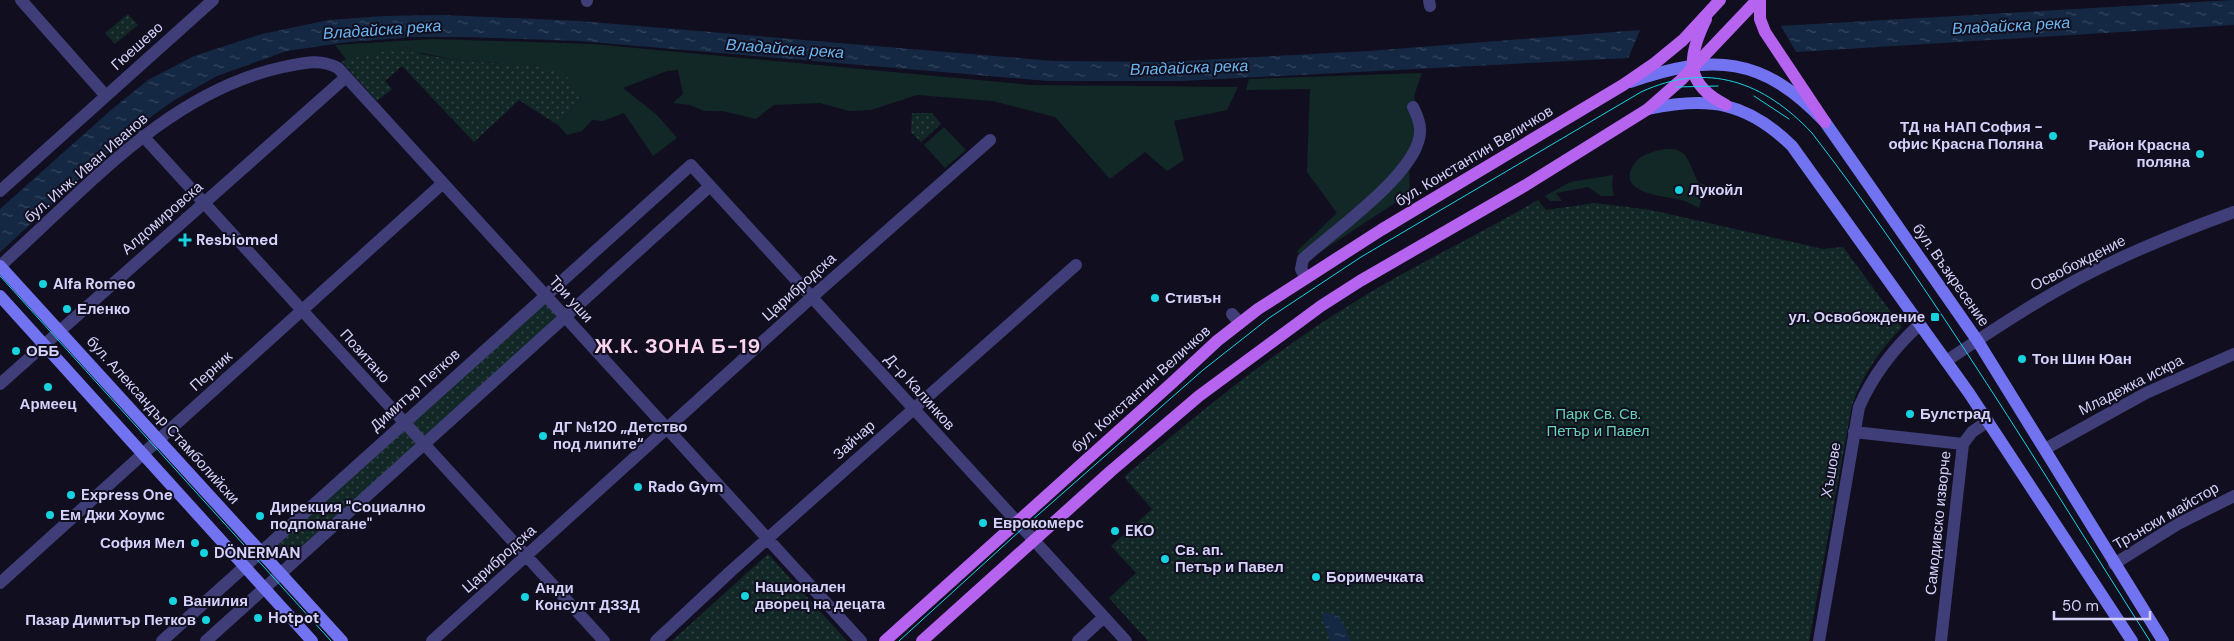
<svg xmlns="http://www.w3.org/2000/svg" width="2234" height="641" font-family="'DM Sans',sans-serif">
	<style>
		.grass { fill: #122826 }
		.park { fill: url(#park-dots) }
		.water { fill: url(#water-ripples) }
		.pier { fill: #110f1f }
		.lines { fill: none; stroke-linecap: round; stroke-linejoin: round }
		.minor { stroke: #3f3e79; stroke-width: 12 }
		.secondary { stroke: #7273f0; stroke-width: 12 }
		.primary { stroke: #b663ef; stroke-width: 12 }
		.tram { stroke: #17d3e0; stroke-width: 1 }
		.poi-dot { fill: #17d3e0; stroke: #110f1f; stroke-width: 2 }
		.labels { text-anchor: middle; stroke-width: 4; stroke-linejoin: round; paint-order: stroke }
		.street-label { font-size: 15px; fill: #d4d1fa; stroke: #110f1f }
		.poi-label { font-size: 15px; font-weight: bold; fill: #d4d1fa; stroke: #110f1f; text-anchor: start }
		.park-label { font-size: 15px; fill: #65d2b3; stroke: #110f1f }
		.water-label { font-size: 16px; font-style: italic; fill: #6ab6f0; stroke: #110f1f }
		.district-label { font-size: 20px; font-weight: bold; letter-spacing: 1px; fill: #fad3ed; stroke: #110f1f }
	</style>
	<defs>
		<pattern id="park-dots" width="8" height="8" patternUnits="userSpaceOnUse" patternTransform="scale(1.25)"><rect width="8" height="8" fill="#122826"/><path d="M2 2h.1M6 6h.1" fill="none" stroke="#344646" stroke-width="1.8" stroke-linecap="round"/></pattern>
		<pattern id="water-ripples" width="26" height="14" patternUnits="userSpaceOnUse" patternTransform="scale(1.25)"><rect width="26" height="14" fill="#142843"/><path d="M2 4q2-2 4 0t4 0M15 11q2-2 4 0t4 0" fill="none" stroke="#35465f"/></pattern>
	</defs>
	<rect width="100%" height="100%" fill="#110f1f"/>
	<path class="grass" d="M432,39l161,5 437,41 208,2 -11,23 -53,11 10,39 -17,11 -22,-19 -35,27 -55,-62 -62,-16 -76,-6 -46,15 -22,1 -29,-8 -46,2 -18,14 -34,-8h-17l-15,-6 -17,-2 10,-9 -5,-24 -11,1 -44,17 34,27 20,23 -24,18 -29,-43 -21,8 -11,-1 -10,11 -15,4 -9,-10 23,-27 -17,-24 -63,-11 -42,-2 -36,-8 -41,2 -34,7 -13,-17z
		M1422,73l-8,23 10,43 -4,15 -11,13 1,26 -106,70 -7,-12 40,-38 -30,-41 3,-83 -64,1 3,-11z
		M944,127l22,23 -21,18 -21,-23z
		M1668,149c21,-1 22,18 30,33l7,3 -6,23c-6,-3 -11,-6 -17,-8 -16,-4 -68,-6 -48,-36 7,-10 22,-14 34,-15z
		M1613,175l-1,12 2,9h-13l-13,-9 -32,6 6,8h-12l-5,-5 25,-14z"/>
	<path class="park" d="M128,14l10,11 -23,19 -10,-11z
		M395,49l64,12 72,4 34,9 16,24 -23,27 -39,-25 -45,42 -72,-76 -17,15 7,8 -15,12 -36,-40z
		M912,113h20l9,11 -20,18 -10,-10z
		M1538,200l8,10 49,-7 56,7 172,39 20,-2 59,80c-21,22 -40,48 -50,78l-43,236h-661l-39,-43 27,-25 -25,-27 41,-37 -28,-32c76,-66 155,-130 242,-182 56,-34 116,-62 172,-95z
		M545,295l19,21 -271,246 -20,-22z
		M768,554l79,87h-175l12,-11z"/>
	<path class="water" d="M2234,0v25l-437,27 -169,6 -446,23h-134l-469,-40 -112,-4h-53l-66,5 -61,9 -70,25 -44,25 -35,25 -138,126v-43l111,-99 37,-30 46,-24 68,-22 67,-14 55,-4 59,-1 137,6 473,40 110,1 206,-11 271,-21 140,-4z
		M1323,612l16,4 12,25h-21l-8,-24z"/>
	<path class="pier" d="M1779,23l19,32 -171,6 14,-33z"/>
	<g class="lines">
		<path class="minor" d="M21,0l85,96
			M1429,0l1,6
			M587,1v-1
			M143,136l461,505
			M0,191l213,-191
			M0,266c85,-76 167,-174 283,-199 20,-4 37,-9 55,1l523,573
			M1306,278l-5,-9 2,-10c29,-27 120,-89 117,-130 0,-8 -4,-16 -7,-22
			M1232,314l8,9
			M1946,361c44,-29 87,-58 134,-83 49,-26 102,-47 154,-66
			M0,384l346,-307
			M1854,432l109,12
			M2045,449l101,-56 88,-39
			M2114,564l64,-40 56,-28
			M0,583l443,-400
			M162,641l529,-476 435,476
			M206,641l504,-455
			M432,641l380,-344 178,-157
			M656,641l75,-70 345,-306
			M1078,641l26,-24
			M1819,641l40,-234c14,-32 35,-59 61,-83
			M1941,641l22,-197 9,-12 16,-11"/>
		<path class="secondary" d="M1630,82c83,-29 133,-26 195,40l152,218 186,301
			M1648,109c61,-13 99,-7 144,37l177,247 163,248
			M0,266l342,375
			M0,296l312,345"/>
		<path class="primary" d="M1760,0v19l5,13 60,90
			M1706,19c-19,39 -22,65 20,86
			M885,641l288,-259 44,-41 41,-32 123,-79 242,-145 32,-22 28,-23 37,-40
			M922,641l189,-170 88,-75 122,-90 39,-25 166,-96 122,-76 33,-29 76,-80"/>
		<path class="tram" d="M1676,87l42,-1
			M1754,96l35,23
			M0,276l331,365
			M899,641l123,-112 181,-159 66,-52 92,-61 280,-165c67,-31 123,-10 171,41 124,161 229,337 338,508"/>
	</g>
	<g class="poi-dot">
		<circle cx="2053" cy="136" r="5"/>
		<circle cx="2200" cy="154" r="5"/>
		<circle cx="1679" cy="190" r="5"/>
		<path d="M182.5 232.5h5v5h5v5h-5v5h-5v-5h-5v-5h5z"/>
		<circle cx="43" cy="284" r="5"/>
		<circle cx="1155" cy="298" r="5"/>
		<circle cx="67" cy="309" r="5"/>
		<rect x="1930" y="312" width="10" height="10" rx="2.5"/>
		<circle cx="16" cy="351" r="5"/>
		<circle cx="2022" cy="359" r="5"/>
		<circle cx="48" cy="387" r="5"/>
		<circle cx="1910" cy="414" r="5"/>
		<circle cx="543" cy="436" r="5"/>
		<circle cx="638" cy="487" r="5"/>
		<circle cx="71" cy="495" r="5"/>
		<circle cx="50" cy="515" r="5"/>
		<circle cx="260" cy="516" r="5"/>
		<circle cx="983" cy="523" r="5"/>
		<circle cx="1115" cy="531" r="5"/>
		<circle cx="195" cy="543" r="5"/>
		<circle cx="204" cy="553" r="5"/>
		<circle cx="1165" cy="559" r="5"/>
		<circle cx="1316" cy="577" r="5"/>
		<circle cx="745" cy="596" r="5"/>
		<circle cx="525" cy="597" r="5"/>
		<circle cx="173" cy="601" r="5"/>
		<circle cx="258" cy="618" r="5"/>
		<circle cx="206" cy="620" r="5"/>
	</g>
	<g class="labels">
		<g class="street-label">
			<text transform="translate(137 46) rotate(-42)" y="5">Гюешево</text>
			<text transform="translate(1474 156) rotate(-31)" y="5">бул. Константин Величков</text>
			<text transform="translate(86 168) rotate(-41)" y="5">бул. Инж. Иван Иванов</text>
			<text transform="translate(162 218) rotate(-41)" y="5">Алдомировска</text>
			<text transform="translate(2078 263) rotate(-27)" y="5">Освобождение</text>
			<text transform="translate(1951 275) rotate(55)" y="5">бул. Възкресение</text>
			<text transform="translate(799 287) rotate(-42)" y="5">Царибродска</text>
			<text transform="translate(571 299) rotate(48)" y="5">Три уши</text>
			<text transform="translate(365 356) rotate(48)" y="5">Позитано</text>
			<text transform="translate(211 371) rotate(-42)" y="5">Перник</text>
			<text transform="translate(2131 385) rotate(-27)" y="5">Младежка искра</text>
			<text transform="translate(1141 389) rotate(-42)" y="5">бул. Константин Величков</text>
			<text transform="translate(415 390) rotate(-42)" y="5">Димитър Петков</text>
			<text transform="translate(920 392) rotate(48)" y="5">Д-р Калинков</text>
			<text transform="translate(163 420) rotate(48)" y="5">бул. Александър Стамболийски</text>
			<text transform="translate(854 440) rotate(-42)" y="5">Зайчар</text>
			<text transform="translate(1831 470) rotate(-80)" y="5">Хъшове</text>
			<text transform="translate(2166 516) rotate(-30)" y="5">Трънски майстор</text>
			<text transform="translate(1938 523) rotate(-84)" y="5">Самодивско изворче</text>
			<text transform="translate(499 559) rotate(-42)" y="5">Царибродска</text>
		</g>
		<g class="poi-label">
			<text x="2043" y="132" text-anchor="end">ТД на НАП София -<tspan x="2043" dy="17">офис Красна Поляна</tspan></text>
			<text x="2190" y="150" text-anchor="end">Район Красна<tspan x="2190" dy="17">поляна</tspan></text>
			<text x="1689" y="195">Лукойл</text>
			<text x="196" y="245">Resbiomed</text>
			<text x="53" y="289">Alfa Romeo</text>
			<text x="1165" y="303">Стивън</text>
			<text x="77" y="314">Еленко</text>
			<text x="1925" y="322" text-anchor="end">ул. Освобождение</text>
			<text x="26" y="356">ОББ</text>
			<text x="2032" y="364">Тон Шин Юан</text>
			<text x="48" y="409" text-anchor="middle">Армеец</text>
			<text x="1920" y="419">Булстрад</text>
			<text x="553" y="432">ДГ №120 „Детство<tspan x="553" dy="17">под липите“</tspan></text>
			<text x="648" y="492">Rado Gym</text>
			<text x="81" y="500">Express One</text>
			<text x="270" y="512">Дирекция "Социално<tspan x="270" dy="17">подпомагане"</tspan></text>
			<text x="60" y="520">Ем Джи Хоумс</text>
			<text x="993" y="528">Еврокомерс</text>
			<text x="1125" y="536">EKO</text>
			<text x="185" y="548" text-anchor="end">София Мел</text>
			<text x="1175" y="555">Св. ап.<tspan x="1175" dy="17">Петър и Павел</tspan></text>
			<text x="214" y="558">DÖNERMAN</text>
			<text x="1326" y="582">Боримечката</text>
			<text x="755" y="592">Национален<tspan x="755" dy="17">дворец на децата</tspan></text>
			<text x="535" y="593">Анди<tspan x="535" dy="17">Консулт ДЗЗД</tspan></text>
			<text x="183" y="606">Ванилия</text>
			<text x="268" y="623">Hotpot</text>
			<text x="196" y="625" text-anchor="end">Пазар Димитър Петков</text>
		</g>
		<g class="park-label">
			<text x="1598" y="419">Парк Св. Св.<tspan x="1598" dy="17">Петър и Павел</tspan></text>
		</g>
		<g class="water-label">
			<text transform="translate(2011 25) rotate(-3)" y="6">Владайска река</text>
			<text transform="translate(382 29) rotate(-4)" y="6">Владайска река</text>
			<text transform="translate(785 48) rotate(4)" y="6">Владайска река</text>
			<text transform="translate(1189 67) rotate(-2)" y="6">Владайска река</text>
		</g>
		<g class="district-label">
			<text x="678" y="353">Ж.К. ЗОНА Б-19</text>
		</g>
	</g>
	<path d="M2054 611v8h96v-8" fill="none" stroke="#d4d1fa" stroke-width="2.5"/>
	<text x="2062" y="611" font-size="15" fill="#d4d1fa" stroke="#110f1f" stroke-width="4" paint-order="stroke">50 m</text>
</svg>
